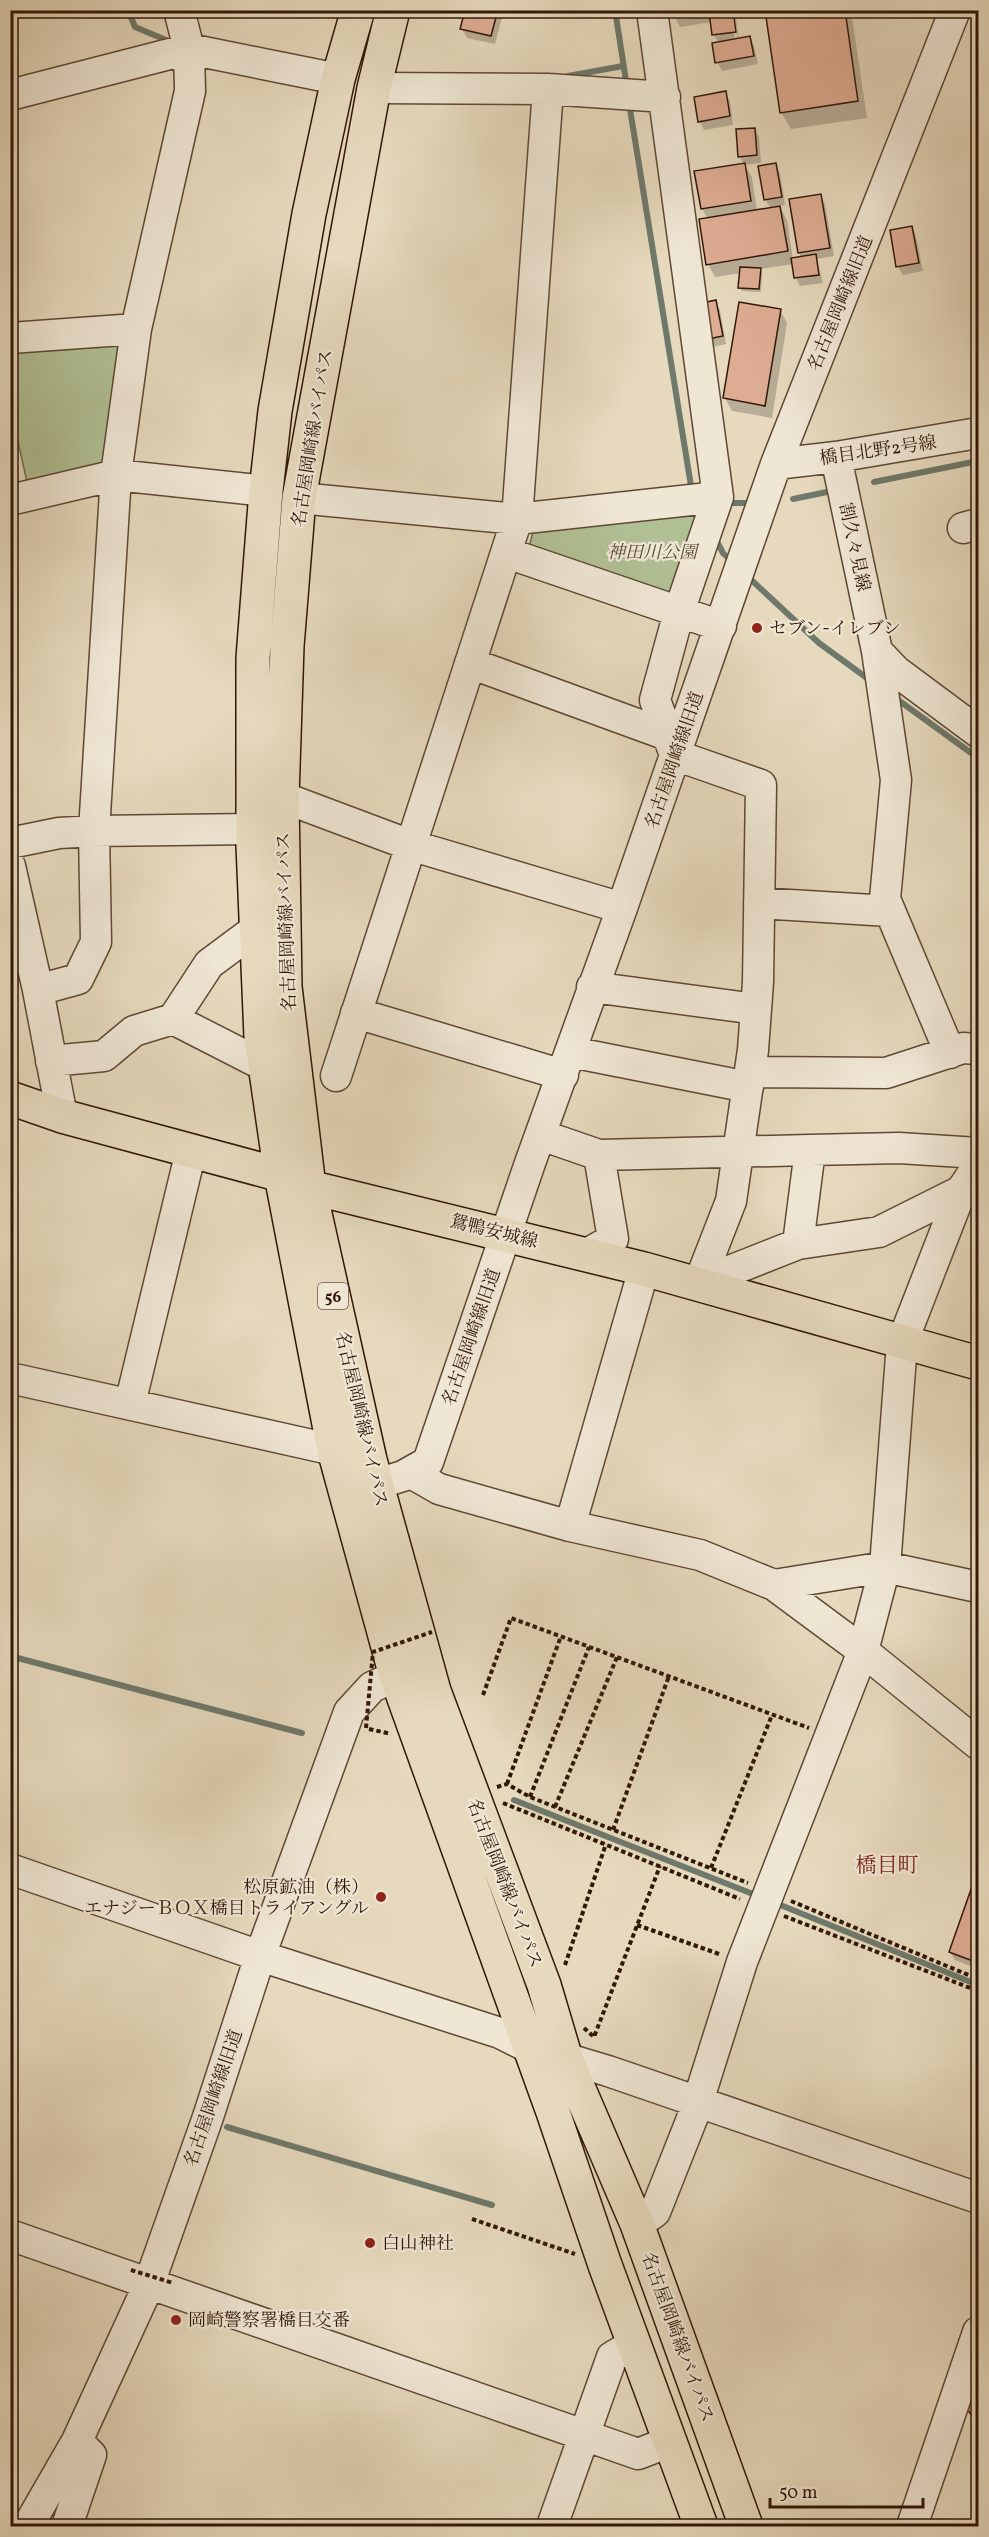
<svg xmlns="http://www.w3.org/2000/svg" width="989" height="2537" font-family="Vollkorn,'Noto Serif JP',serif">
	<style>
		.green { fill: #b0c094; stroke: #706c4e; stroke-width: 1.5 }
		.shadow { fill: #0003; fill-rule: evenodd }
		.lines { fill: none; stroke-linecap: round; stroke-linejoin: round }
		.stream { stroke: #6e796b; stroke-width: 6 }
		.building { fill: #deac93; stroke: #311707; stroke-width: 1.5 }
		.minor-casing { stroke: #5e4834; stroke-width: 33 }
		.major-casing { stroke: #311707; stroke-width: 36 }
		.path { stroke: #311707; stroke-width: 4; stroke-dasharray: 4.5 3; stroke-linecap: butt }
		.minor { stroke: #efe6d4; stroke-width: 30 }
		.major { stroke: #e6d9bd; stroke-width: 33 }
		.path-bridge { stroke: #311707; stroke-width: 4; stroke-dasharray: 4.5 3; stroke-linecap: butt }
		.poi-dot { fill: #8f2418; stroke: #efe6d4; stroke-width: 2 }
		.labels { text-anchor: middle; stroke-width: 4.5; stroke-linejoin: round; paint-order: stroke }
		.shield { fill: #efe6d4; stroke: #6a5544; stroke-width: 1.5 }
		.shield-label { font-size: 16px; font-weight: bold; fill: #311707 }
		.street-label { font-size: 18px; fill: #311707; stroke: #efe6d4 }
		.park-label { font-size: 18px; font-style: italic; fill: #574a31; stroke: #efe6d4 }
		.poi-label { font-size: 18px; fill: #311707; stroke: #efe6d4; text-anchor: start }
		.quarter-label { font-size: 21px; fill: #7a1f14; stroke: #efe6d4 }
	</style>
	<rect width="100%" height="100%" fill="#e6d9bd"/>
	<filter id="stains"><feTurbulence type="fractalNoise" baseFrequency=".00333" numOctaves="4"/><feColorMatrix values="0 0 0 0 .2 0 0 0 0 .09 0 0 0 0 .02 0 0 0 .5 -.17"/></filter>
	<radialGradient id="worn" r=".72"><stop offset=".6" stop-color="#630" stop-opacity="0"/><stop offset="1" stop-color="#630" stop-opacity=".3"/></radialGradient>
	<path class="green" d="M124,342l-16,127 -80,17 -17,-75 -1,-62z
		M706,507l-32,93 -145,-53 4,-15z"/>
	<path class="shadow" d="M467,10h37l-9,34 -28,-6 -5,-9z
		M671,10h90v4l-25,4 3,22 11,-2 4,8 4,18 -36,7 -5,-9 2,-19 -5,-8 -2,-13 -32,5zM732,18h3l3,21 -3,1z
		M766,10h85l16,108 -76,11 -10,-17z
		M725,93l5,8 3,24 -29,5 -4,-8z
		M755,129l4,8 2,26 -17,2 8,12 5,34 14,-2 -6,-10 10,-35 5,9 5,32 -6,1 8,14 6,39 9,-1 -3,-5 22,-57 4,8 9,52 -17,3 6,24 -23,3 -4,-8 -2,-14 -34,5 2,4 -1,19 -19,-1 -2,-3 1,-15 -26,4 -7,-13v-45l-6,-10 -6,-37 48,-8 -5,-8z
		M912,227l4,9 7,35 -20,4 -5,-8z
		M715,302l5,8 6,34 -17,4z
		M780,310l7,13 -15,95 -40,-7 -7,-13z
		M975,1879l3,2v88l-23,-9 -5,-8z
		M978,2399v27l-10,-18z"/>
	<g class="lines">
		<path class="stream" d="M128,10l7,17 36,15
			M615,10l12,77
			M568,76l55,-10
			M629,103l63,389
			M874,482l104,-21
			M793,499l39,-8
			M728,503h17
			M714,536l9,17 9,9
			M746,575l73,68 52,38
			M894,697l84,61
			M10,1656l292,77
			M514,1800l244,96
			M773,1902l205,83
			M227,2127l265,78"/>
	</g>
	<path class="building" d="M465,10h33l-7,26 -31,-7z
		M733,10l3,22 -24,3 -3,-23z
		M765,10h80l13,91 -78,12z
		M750,36l4,20 -39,7 -3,-20z
		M726,91l4,25 -32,6 -4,-25z
		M755,128l2,27 -19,2 -2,-28z
		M745,163l6,38 -50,8 -7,-38z
		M776,163l6,34 -18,3 -6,-34z
		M821,194l9,54 -32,5 -9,-54z
		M780,206l8,45 -82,14 -7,-46z
		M912,226l7,37 -23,4 -6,-37z
		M816,254l3,21 -25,3 -3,-20z
		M740,267l21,1 -2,21 -21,-1z
		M716,300l7,36 -20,4 -6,-36z
		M739,302l42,7 -16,97 -42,-8z
		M975,1878l3,1v84l-29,-11z
		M978,2397v26l-12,-15z"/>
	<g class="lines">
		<g class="minor-casing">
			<path id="minor" d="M652,10l66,487 -39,115 -24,88 20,55 86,30 -3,197 -5,68 -22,151 -32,82
				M374,88l174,1 117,8
				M10,95l179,-46 149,30
				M10,338l126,-9
				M836,457l41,194 19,129 -11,119 65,154
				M776,464l60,-7 142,-24
				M299,498l218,21 201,-22
				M10,500l106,-25 150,16
				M963,528l15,-4
				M507,553l214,73
				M877,651l19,20 82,61
				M470,663l197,72
				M282,797l128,48 212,63
				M10,843l49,-10 35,-2 159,-2
				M10,866l28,124 24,126
				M759,903l130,8
				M592,987l164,22
				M38,990l40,-11 18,-37 -2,-111 22,-356 20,-146 54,-238 -1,-42 -10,-39
				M356,1013l207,62
				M173,1019l92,47
				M571,1052l177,35
				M51,1061l53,-5 30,-25 39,-12 36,-55 47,-35
				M750,1072l136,1 77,-25 15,1
				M336,1076l181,-557 31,-430
				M541,1135l58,20 211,-5
				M798,1244l12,-94 89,-2 79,5
				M587,1254l26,-15 -14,-84
				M699,1283l99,-39 81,-12 82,-41
				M10,1378l324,72
				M130,1404l61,-253
				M411,1473l28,16 131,37 130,29 74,30 89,66 115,93
				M377,1484l26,-8 25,-14 102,-299 92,-255 154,-444 179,-454
				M570,1526l74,-257
				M774,1585l111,-18 93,20
				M10,1869l250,87 240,77 28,14 80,24 370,127
				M637,2224l18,-12 40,-101 47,-149 121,-311 22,-84 17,-224 59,-152 17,-25
				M10,2235l628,219 31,-12
				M28,2526l49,-85 72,-157 59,-167 52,-161 89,-244 23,-25 24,-11
				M67,2526l24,-71 -14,-14
				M552,2526l60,-169 22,-13
				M912,2526l66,-194"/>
		</g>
		<g class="major-casing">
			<path id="major" d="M358,10l-20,69 -29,135 -34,197 -9,80 -13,167v187l8,192 20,138 53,275 62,226 157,436 52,153 96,261
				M393,10l-19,78 -75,410 -12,148 -5,151 3,190 24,200 61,273 64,231 110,294 22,74 71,165 109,302
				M10,1098l52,18 219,59 28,12 335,82 334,94"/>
		</g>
		<path class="path" d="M483,1695l28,-77 298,110
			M369,1729l22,5
			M507,1784l54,-148
			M497,1787l10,-3 23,13 218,86
			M530,1797l59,-150
			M503,1803l237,96
			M555,1807l62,-150
			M613,1830l56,-154
			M711,1868l61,-153
			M791,1901l187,78
			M784,1916l194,75
			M637,1925l82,29
			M565,1965l41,-121
			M584,2028l10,9 66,-171
			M472,2219l103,35"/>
		<use href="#minor" class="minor"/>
		<use href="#major" class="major"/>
		<path class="path-bridge" d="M366,1728l7,-76 59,-20
			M131,2270l42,13"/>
	</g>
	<g class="poi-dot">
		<circle cx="757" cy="628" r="6"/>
		<circle cx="381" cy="1897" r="6"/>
		<circle cx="370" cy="2243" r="6"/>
		<circle cx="176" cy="2320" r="6"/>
	</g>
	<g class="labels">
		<rect class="shield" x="318" y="1283" width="30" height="26" rx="4.5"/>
		<g class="shield-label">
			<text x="333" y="1302">56</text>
		</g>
		<g class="street-label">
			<text transform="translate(840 303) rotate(-68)" y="6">名古屋岡崎線旧道</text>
			<text transform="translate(312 438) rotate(-81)" y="6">名古屋岡崎線バイパス</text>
			<text transform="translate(878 450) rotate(-8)" y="6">橋目北野2号線</text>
			<text transform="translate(855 547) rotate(78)" y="6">割久々見線</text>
			<text transform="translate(674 760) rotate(-71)" y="6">名古屋岡崎線旧道</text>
			<text transform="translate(286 922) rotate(-92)" y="6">名古屋岡崎線バイパス</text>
			<text transform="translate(494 1231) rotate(14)" y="6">鴛鴨安城線</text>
			<text transform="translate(471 1337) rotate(-71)" y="6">名古屋岡崎線旧道</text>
			<text transform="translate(362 1419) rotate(77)" y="6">名古屋岡崎線バイパス</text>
			<text transform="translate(505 1883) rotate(69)" y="6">名古屋岡崎線バイパス</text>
			<text transform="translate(213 2098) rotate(-71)" y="6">名古屋岡崎線旧道</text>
			<text transform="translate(678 2337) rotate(70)" y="6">名古屋岡崎線バイパス</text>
		</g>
		<g class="park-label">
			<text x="652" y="558">神田川公園</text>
		</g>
		<g class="poi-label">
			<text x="769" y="634">セブン-イレブン</text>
			<text x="369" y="1893" text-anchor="end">松原鉱油（株）<tspan x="369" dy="21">エナジーＢＯＸ橋目トライアングル</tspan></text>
			<text x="382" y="2249">白山神社</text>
			<text x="188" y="2326">岡崎警察署橋目交番</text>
		</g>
		<g class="quarter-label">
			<text x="887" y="1872">橋目町</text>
		</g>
	</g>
	<rect width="989" height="2537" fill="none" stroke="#e6d9bd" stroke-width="36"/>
	<rect x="12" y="12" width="965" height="2513" fill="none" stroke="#311707" stroke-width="3"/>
	<rect x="18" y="18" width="953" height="2501" fill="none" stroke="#311707" stroke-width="1.5"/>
	<path d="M770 2498v9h153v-9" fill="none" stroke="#311707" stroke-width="3"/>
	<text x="779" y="2498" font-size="18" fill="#311707" stroke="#efe6d4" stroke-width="4.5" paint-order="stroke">50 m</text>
	<rect width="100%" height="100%" filter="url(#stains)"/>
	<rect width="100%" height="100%" fill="url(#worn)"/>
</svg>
